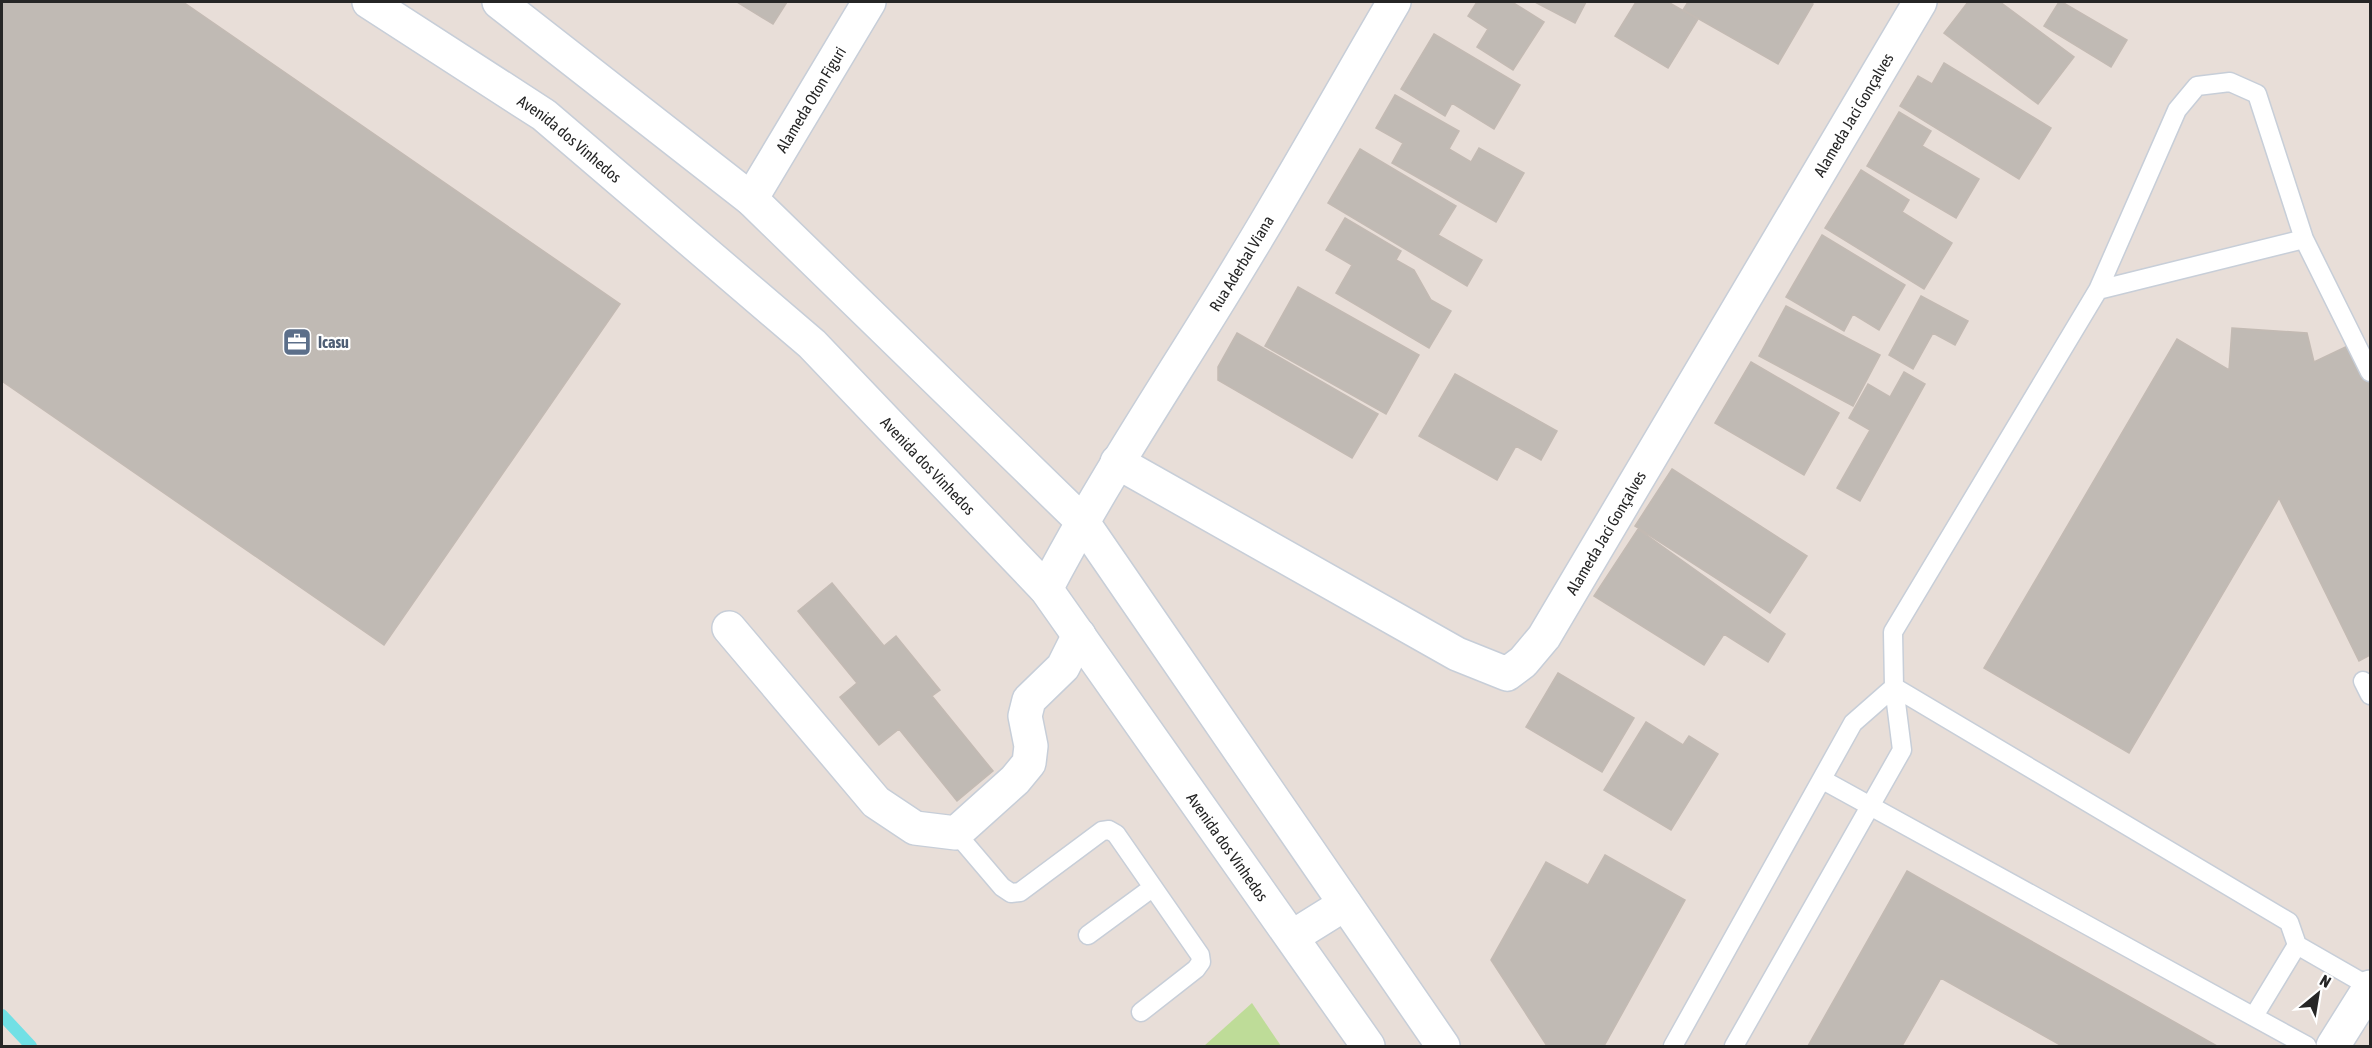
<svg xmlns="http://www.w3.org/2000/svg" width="2372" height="1048" font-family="'Asap Condensed',sans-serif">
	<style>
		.green { fill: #bedc98 }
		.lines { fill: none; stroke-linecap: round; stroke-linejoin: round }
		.stream { stroke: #71e0e5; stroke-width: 12 }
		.building { fill: #c0bab4; stroke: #c3bab3; stroke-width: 1.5 }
		.service-casing { stroke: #c7ced8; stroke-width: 21 }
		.minor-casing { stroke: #c7ced8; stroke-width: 36 }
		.secondary-casing { stroke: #c7ced8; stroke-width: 36 }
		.service { stroke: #fff; stroke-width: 18 }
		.minor { stroke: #fff; stroke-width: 33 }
		.secondary { stroke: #fff; stroke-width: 33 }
		.labels { text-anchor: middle; stroke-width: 4.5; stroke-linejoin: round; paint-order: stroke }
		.street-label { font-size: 16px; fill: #262626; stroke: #fff }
		.service-label { font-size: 16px; font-weight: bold; fill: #4e5e75; stroke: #fff; text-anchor: start }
	</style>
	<rect width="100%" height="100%" fill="#e8ded8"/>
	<path class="green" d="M1252,1003l29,43h-77z"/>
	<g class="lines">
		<path class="stream" d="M2,1015l29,31"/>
	</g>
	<path class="building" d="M2,2h181l437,302 -236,341 -382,-264z
		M737,2h50l-14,22z
		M1477,2h35l32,20 -31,48 -36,-23 11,-18 -20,-13z
		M1535,2h51l-11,21z
		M1636,2h32l30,17 -30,49 -53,-32z
		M1688,2h121l4,2 -35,60 -95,-54z
		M1968,2h32l74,55 -36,47 -94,-71z
		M2059,2h3l65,38 -16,27 -67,-41z
		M1434,34l86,51 -26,44 -42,-26 -7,13 -44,-27z
		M1944,63l107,65 -32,51 -119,-73 18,-30 14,8z
		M1395,95l64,36 -10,18 22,13 8,-14 45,25 -28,49 -104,-59 11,-20 -27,-15z
		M1899,112l32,19 -9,15 57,33 -23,39 -89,-52z
		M1360,149l96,57 -18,29 44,25 -15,26 -139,-83z
		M1861,170l48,30 -7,12 50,31 -28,46 -99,-61z
		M1345,218l56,33 -5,9 18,10 17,30 20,11 -22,37 -93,-55 16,-28 -26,-15z
		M1822,235l83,50 -26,45 -26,-16 -9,17 -58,-34z
		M1298,287l121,68 -33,59 -121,-68z
		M1921,296l47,25 -13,24 -22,-12 -20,36 -24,-14z
		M1786,306l94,49 -27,51 -94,-50z
		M2232,328l75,5 7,29 42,-20 14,30v283l-11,6 -80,-163 -150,255 -145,-85 193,-329 52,31z
		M1237,333l141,81 -26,44 -134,-78v-13z
		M1751,362l88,51 -35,62 -89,-52z
		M1904,372l21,12 -65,117 -23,-13 33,-58 -21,-12 19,-34 22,13z
		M1455,374l102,57 -16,29 -25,-14 -19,34 -78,-44z
		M1672,469l135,87 -37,57 -135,-87z
		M1638,529l147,105 -17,28 -44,-28 -20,31 -110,-69z
		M832,583l52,63 12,-10 44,54 -8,6 61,75 -36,30 -58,-72 -20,16 -39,-48 17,-14 -59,-72z
		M1558,673l76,45 -32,54 -76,-45z
		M1646,722l37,23 6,-9 29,18 -47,76 -67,-40z
		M1605,855l80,45 -81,146h-57l-56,-86 55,-98 42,23z
		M1907,871l310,175h-155l-121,-68 -39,68h-94z"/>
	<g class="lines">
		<g class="service-casing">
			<path id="service" d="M2098,290l79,-180 20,-24 33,-4 27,12 47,145
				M2363,681l7,14
				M1894,687l395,235 8,23 -43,71
				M1823,780l484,266
				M956,833l46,54 9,6 9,-1 82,-61 7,-1 7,4 84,121 1,7 -5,7 -55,43
				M1088,935l64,-47
				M2297,945l73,42
				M1673,1046l180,-323 41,-36
				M1734,1046l168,-296 -8,-63 -1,-55 205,-342 206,-51 66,133"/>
		</g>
		<g class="minor-casing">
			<g id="minor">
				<path id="s1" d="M751,199l118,-197"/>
				<path id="s2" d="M1117,462l340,192 50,20 16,-12 21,-25 376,-635"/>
				<path id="s3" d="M1046,589c58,-111 128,-214 192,-320 54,-88 104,-178 156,-267"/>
				<path d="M729,628l147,174 39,26 41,5 59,-53 14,-17 2,-17 -6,-30 4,-16 34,-33 16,-32"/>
				<path d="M2333,1046l37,-59"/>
			</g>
		</g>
		<g class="secondary-casing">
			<g id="secondary">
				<path id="s4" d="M369,2l175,113 268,229 234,245 322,457"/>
				<path d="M499,2l252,197 331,322 361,525"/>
				<path d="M1292,937l53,-33"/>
			</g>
		</g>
		<use href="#service" class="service"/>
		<use href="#minor" class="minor"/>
		<use href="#secondary" class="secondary"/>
	</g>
	<defs>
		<g id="office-square" transform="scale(1.5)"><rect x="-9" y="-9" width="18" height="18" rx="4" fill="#5c6f8a" stroke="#fff"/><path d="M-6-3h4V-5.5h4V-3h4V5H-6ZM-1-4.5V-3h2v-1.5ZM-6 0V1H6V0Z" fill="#fff"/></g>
	</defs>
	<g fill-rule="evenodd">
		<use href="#office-square" x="297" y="342"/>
	</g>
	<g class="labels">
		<g class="street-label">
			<text dy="6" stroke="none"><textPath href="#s1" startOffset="116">Alameda Oton Figuri</textPath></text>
			<text dy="6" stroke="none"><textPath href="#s2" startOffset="1104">Alameda Jaci Gonçalves</textPath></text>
			<text dy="6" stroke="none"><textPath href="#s4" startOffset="243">Avenida dos Vinhedos</textPath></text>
			<text dy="6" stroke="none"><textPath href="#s3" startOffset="380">Rua Aderbal Viana</textPath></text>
			<text dy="6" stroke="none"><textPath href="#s4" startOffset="729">Avenida dos Vinhedos</textPath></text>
			<text dy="6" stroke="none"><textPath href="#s2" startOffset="618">Alameda Jaci Gonçalves</textPath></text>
			<text dy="6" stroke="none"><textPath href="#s4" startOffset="1215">Avenida dos Vinhedos</textPath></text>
		</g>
		<g class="service-label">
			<text x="318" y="348">Icasu</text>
		</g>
	</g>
	<rect width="2372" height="1048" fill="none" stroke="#262626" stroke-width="6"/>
	<g transform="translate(2318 994) rotate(30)" stroke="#ffffff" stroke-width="4.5" paint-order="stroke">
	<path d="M0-4.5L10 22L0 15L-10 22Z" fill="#262626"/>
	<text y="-9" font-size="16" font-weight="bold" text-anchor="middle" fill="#262626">N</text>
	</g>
</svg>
